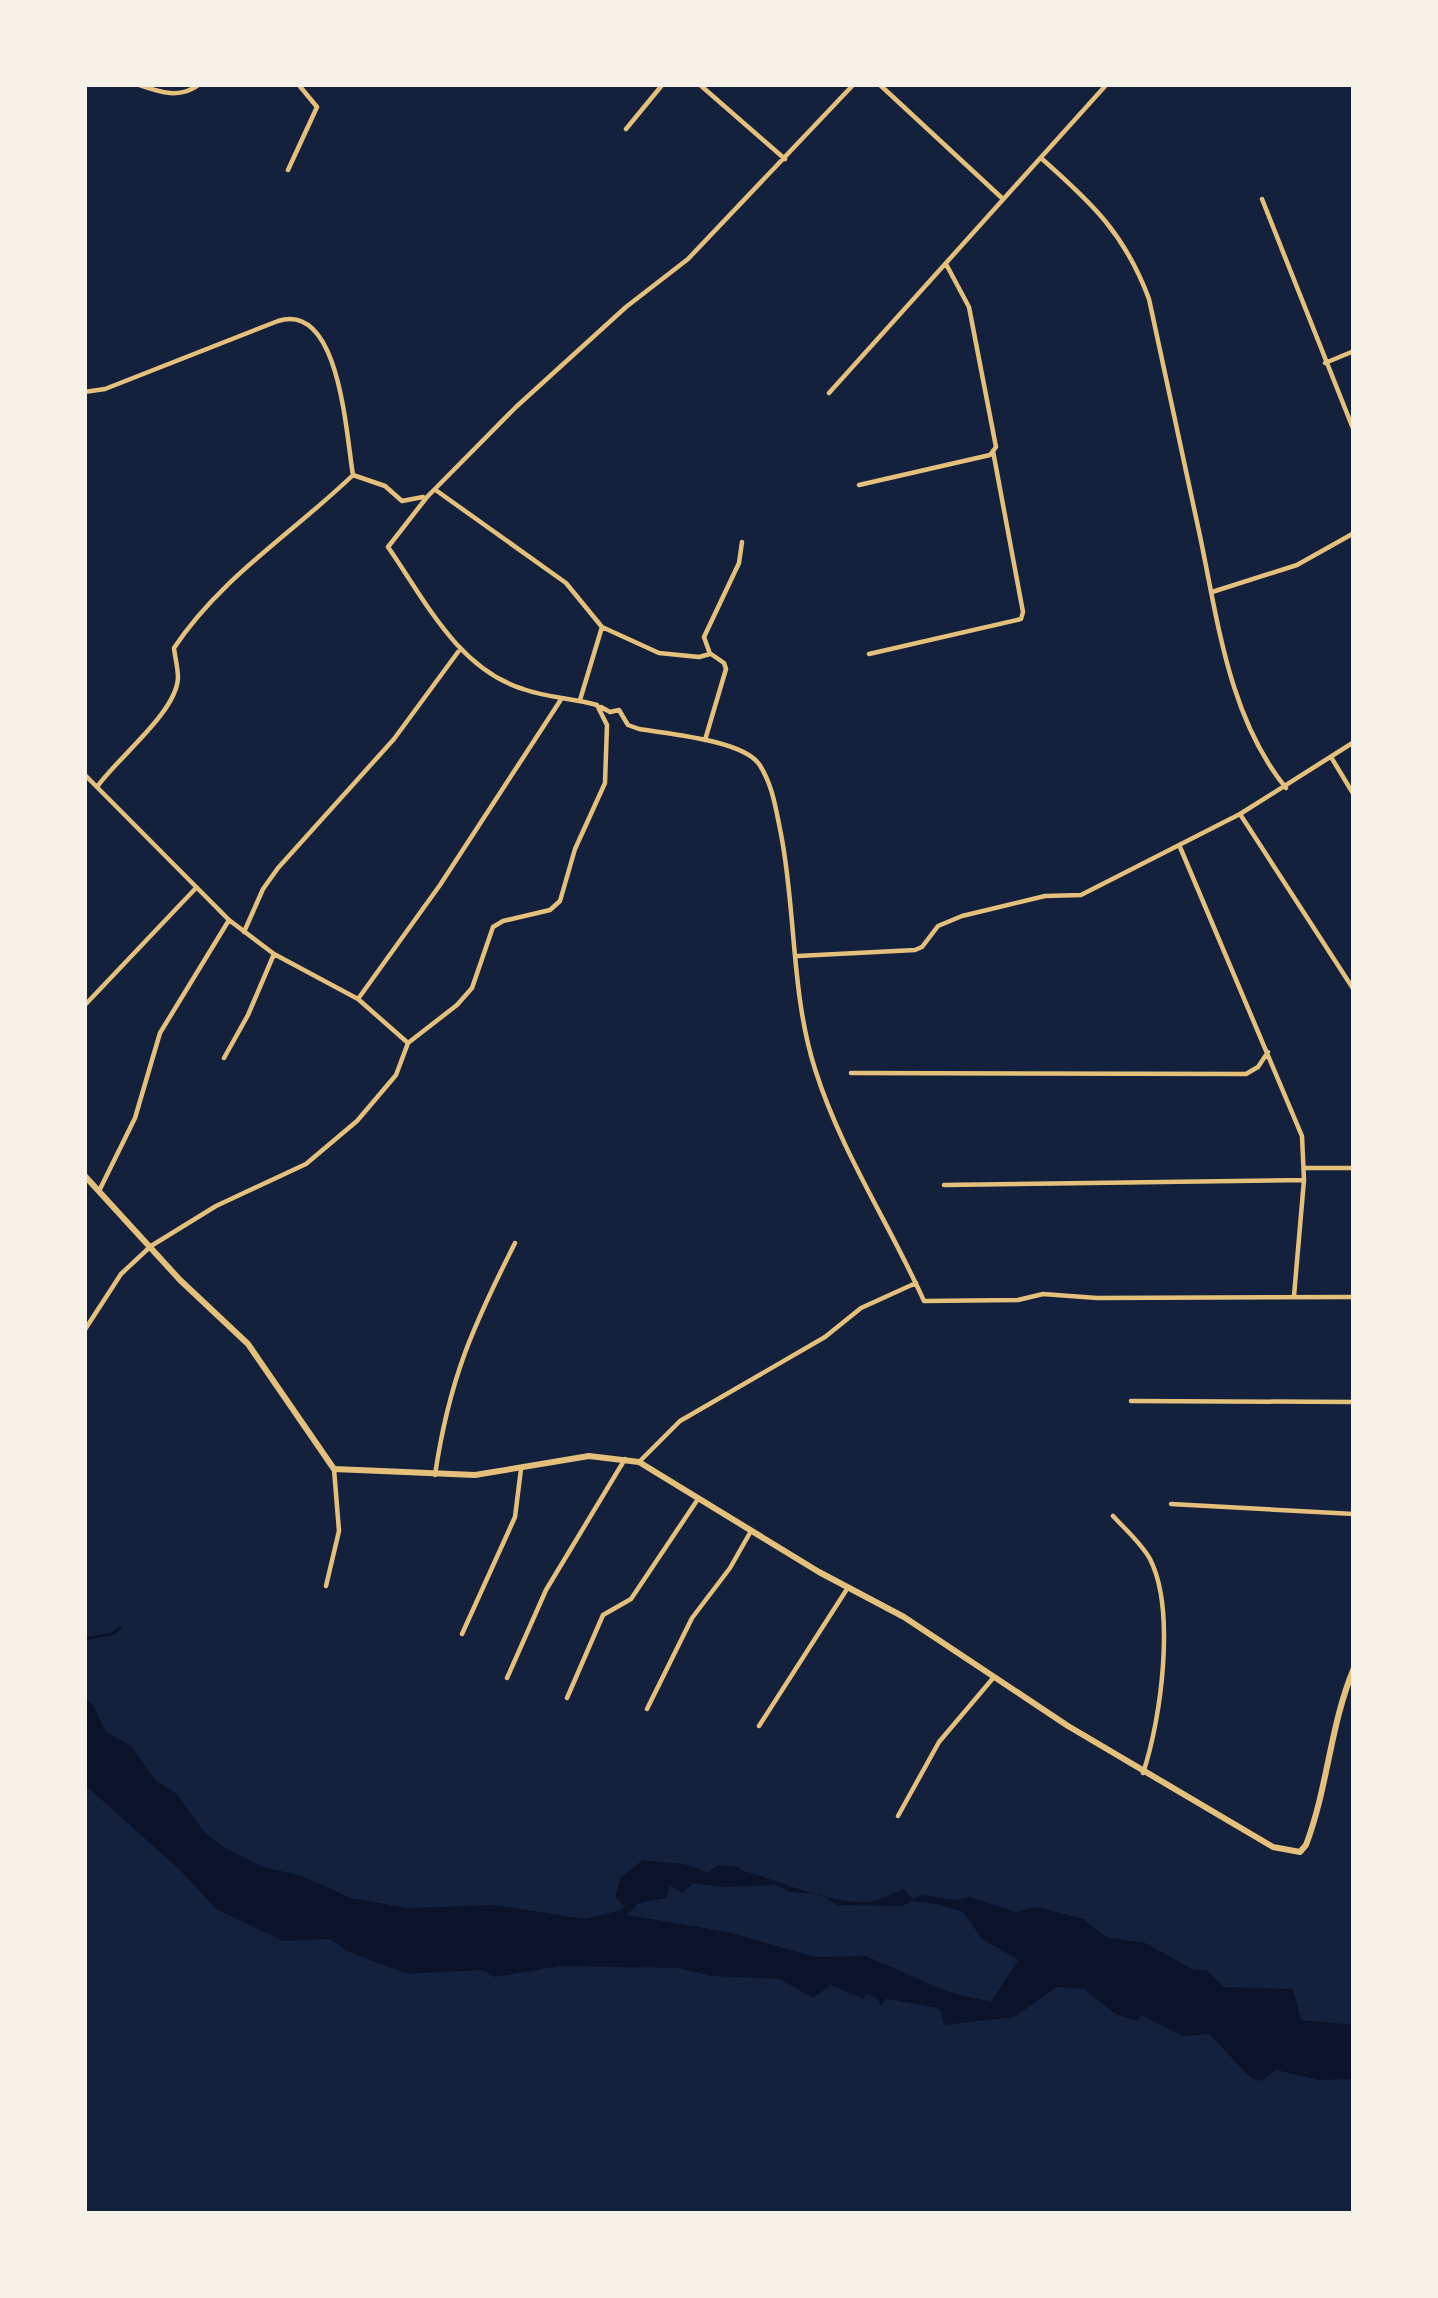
<svg xmlns="http://www.w3.org/2000/svg" width="1438" height="2298" font-family="Commissioner,sans-serif">
	<style>
		.water { fill: #0b132b; fill-rule: evenodd }
		.lines { fill: none; stroke-linecap: round; stroke-linejoin: round }
		.stream { stroke: #0b132b; stroke-width: 3 }
		.river { stroke: #0b132b; stroke-width: 18 }
		.minor { stroke: #e5c07b; stroke-width: 4.5 }
		.tertiary { stroke: #e5c07b; stroke-width: 6 }
	</style>
	<rect width="100%" height="100%" fill="#14213d"/>
	<path class="water" d="M84,1698l9,7 13,27 25,14 25,35 20,12 29,40 20,15 38,19 39,9 49,22 56,10 88,-3 90,14 36,-9 3,-4 -9,-9 6,-20 22,-17c30,5 36,-1 65,13l10,-8 21,2 1,3c39,10 87,34 128,32 12,-1 25,-9 36,-13l8,10 10,-4 32,5 16,-3 46,15 21,-5 46,12 23,18 39,6 49,27h12l18,17 69,2 8,31 53,5v54l-35,1 -43,-10 -14,11 -11,-3 -42,-44 -26,2 -42,-21 -3,6 -23,-7 -31,-25 -27,-2 -43,30 -70,8 -3,-14 -25,-19 -26,1 -9,13 -7,-12h-9l-1,5 -33,-14 -18,13 -33,-19 -68,-3 -34,-8 -118,-2 -65,11 -13,-7 -74,4 -59,-22 -19,-13 -47,2 -67,-32 -36,-39 -96,-86zM693,1883l27,4 56,-2 13,7 31,2 17,11 65,1 10,-5 24,3 27,8 19,27 36,21 -27,42 -43,-10 -82,-36 -51,1 -88,-25 -100,-17 12,-12 27,-5 4,-12 13,7z"/>
	<g class="lines">
		<path class="stream" d="M84,1639l28,-5 8,-6"/>
		<path class="river" d="M876,1988l68,12"/>
		<path class="minor" d="M136,84c23,8 43,16 64,0
			M699,84l86,75
			M879,84l124,115
			M626,129l37,-45
			M1041,158c51,45 84,76 108,141 17,79 34,158 51,237 18,86 29,182 86,252
			M288,170l29,-63 -19,-23
			M1262,199l92,232
			M1325,363l29,-12
			M84,392l21,-3 173,-68c62,-20 68,114 75,154
			M829,393l278,-309
			M353,475l32,11 17,15 21,-4
			M859,485l131,-30 6,-8 -27,-140 -23,-43
			M437,491l129,92 36,44 57,26 40,4 11,-3 -6,-17 35,-74 3,-21
			M1212,592l85,-27 57,-32
			M869,654l152,-35 2,-7 -30,-161
			M580,700l22,-73
			M601,707l9,5 9,-2 9,15 11,4c29,5 103,11 120,35 14,21 17,46 22,70 15,77 10,160 34,235 26,83 74,154 109,232l94,-1 25,-6 54,4 257,-1
			M705,740l21,-71 -2,-6 -13,-9
			M1331,757l23,38
			M84,774l145,146 45,34 84,45 50,44
			M97,787c21,-30 79,-74 81,-109 0,-10 -3,-21 -4,-30 47,-71 119,-115 179,-173
			M1240,814l114,176
			M1180,847l122,289 2,44 -10,116
			M244,932l19,-43 15,-21 116,-129 64,-87
			M798,956l117,-6 7,-3 16,-21 24,-10 83,-20 36,-1 159,-81 114,-72
			M358,999l82,-114 120,-184
			M84,1006l111,-117
			M224,1058l24,-43 26,-61
			M851,1073l395,1 12,-7 10,-15
			M1304,1168h50
			M944,1185l360,-5
			M100,1189l35,-71 25,-85 69,-113
			M84,1331l37,-57 30,-28 65,-40 90,-42 51,-43 39,-46 12,-32 49,-38 15,-17 21,-61 10,-6 47,-11 10,-9 15,-52 30,-66 2,-58 -10,-20c-25,-7 -49,-7 -74,-16 -66,-21 -98,-89 -135,-142l39,-50 89,-90 110,-100 62,-48 166,-175
			M1131,1401l223,1
			M640,1461l40,-40 145,-84 36,-29 55,-25
			M435,1475c14,-95 37,-147 80,-232
			M1171,1504l183,10
			M1113,1516c12,13 28,27 37,43 26,51 11,161 -7,214
			M326,1586l13,-55 -5,-62
			M462,1634l53,-117 6,-48
			M507,1678l39,-88 79,-131
			M567,1698l36,-83 28,-16 67,-100
			M647,1709l45,-91 38,-50 21,-37
			M759,1726l88,-137
			M898,1816l41,-74 55,-65"/>
		<path class="tertiary" d="M84,1175l96,105 68,64 86,125 141,6 114,-19 50,6 180,110 85,45 164,109 205,121 27,5 6,-7c22,-58 24,-120 48,-177"/>
	</g>
	<rect width="1438" height="2298" fill="none" stroke="#f6f1e7" stroke-width="174"/>
</svg>
